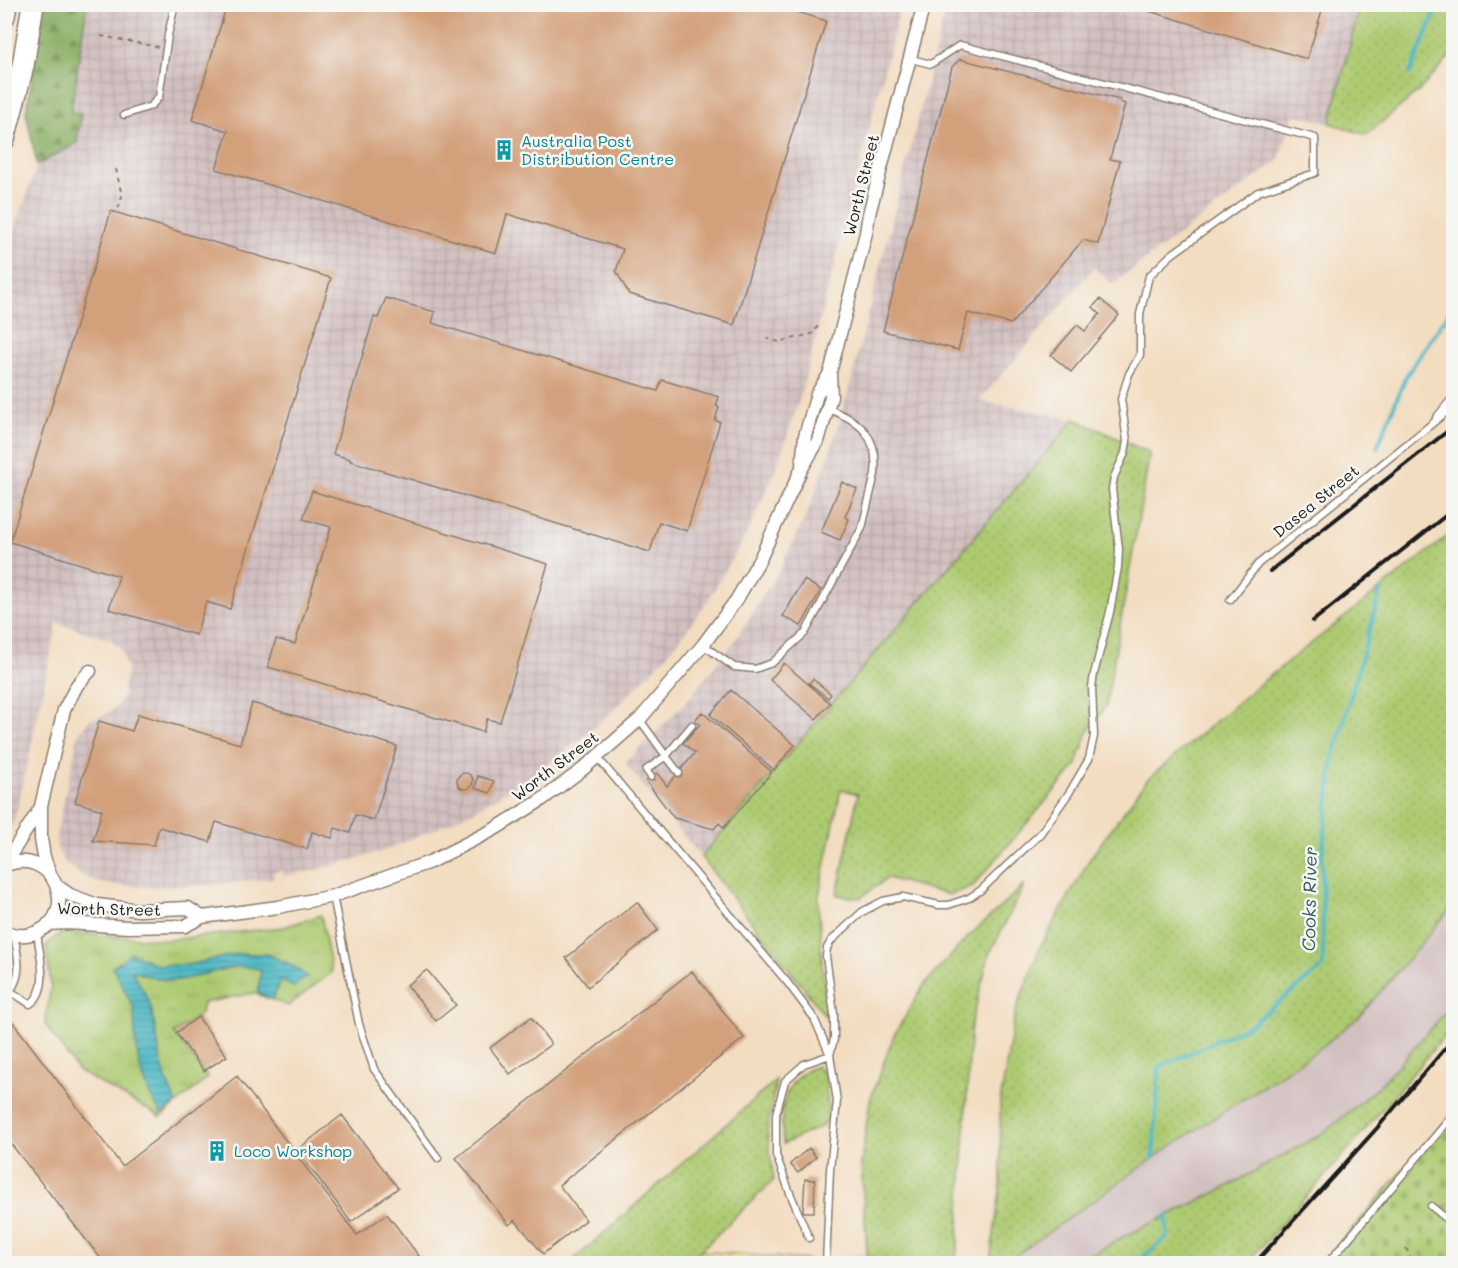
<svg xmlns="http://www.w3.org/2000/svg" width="1458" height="1268" font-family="Mali,sans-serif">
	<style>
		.industrial { fill: url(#industrial-grid) }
		.railway { fill: #d2bfc0 }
		.grass { fill: url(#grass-dots); stroke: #647346; stroke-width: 1.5 }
		.forest { fill: url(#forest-firs); stroke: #536540; stroke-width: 1.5 }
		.sand { fill: url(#sand-dots); stroke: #857b5d; stroke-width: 1.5 }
		.cemetery { fill: url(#cemetery-stones); stroke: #647346; stroke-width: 1.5 }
		.park { fill: url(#park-tufts); stroke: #647346; stroke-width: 1.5 }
		.water { fill: url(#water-rules); stroke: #346a70; stroke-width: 1.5 }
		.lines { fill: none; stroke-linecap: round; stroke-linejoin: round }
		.stream { stroke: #4bb8c5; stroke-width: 4 }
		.building { fill: #d3a07b }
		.lane-casing { stroke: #887c6e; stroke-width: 9 }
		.street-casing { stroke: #887c6e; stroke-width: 15 }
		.highway-casing { stroke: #887c6e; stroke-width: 24 }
		.path { stroke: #887c6e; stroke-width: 2; stroke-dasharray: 4.5 4.5; stroke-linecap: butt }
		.lane { stroke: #fff; stroke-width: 6 }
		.street { stroke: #fff; stroke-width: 12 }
		.highway { stroke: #fff; stroke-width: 21 }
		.rail { stroke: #1c1c1c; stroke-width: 4 }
		.labels { text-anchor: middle; stroke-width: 5; stroke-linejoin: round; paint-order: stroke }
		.culture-label { font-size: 16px; fill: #0d838f; stroke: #f6f6f2; text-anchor: start }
		.street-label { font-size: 16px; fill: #1c1c1c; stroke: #f6f6f2 }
		.water-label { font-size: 18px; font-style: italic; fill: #2f5a60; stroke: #f6f6f2 }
	</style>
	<defs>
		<pattern id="industrial-grid" width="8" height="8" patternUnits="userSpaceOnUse" patternTransform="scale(1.5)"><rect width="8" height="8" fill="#d2bfc0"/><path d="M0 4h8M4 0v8" fill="none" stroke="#b4a4a4"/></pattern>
		<pattern id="grass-dots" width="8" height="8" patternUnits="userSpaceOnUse" patternTransform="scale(1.5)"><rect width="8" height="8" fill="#adca71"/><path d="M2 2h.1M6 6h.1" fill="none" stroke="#94ad61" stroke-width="1.8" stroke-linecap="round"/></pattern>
		<pattern id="forest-firs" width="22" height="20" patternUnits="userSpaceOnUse" patternTransform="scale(1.5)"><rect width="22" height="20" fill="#8aae63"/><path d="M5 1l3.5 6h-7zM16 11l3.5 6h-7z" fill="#708d51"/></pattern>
		<pattern id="sand-dots" width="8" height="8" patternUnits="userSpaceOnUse" patternTransform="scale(1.5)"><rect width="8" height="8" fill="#eeda9e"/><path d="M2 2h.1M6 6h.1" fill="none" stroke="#ccba88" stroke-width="1.8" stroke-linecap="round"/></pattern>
		<pattern id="cemetery-stones" width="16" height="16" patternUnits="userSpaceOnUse" patternTransform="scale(1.5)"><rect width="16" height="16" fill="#adca71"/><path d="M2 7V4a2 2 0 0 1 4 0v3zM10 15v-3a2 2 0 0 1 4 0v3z" fill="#94ad61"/></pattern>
		<pattern id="park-tufts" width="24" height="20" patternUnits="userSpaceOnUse" patternTransform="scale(1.5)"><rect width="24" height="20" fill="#adca71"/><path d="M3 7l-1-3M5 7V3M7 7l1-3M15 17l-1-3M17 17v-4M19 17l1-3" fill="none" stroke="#94ad61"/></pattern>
		<pattern id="water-rules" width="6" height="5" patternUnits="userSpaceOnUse" patternTransform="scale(1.5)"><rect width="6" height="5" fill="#4bb8c5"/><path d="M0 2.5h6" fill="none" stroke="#3e959f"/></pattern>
	</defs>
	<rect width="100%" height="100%" fill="#f6f6f2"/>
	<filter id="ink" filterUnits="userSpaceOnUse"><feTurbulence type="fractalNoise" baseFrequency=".0167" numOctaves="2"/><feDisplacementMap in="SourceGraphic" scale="12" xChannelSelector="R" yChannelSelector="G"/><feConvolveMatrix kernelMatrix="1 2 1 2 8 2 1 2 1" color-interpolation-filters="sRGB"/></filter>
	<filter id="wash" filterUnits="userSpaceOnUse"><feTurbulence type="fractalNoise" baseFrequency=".008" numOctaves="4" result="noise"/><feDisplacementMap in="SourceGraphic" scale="24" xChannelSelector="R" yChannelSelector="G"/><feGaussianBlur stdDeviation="1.35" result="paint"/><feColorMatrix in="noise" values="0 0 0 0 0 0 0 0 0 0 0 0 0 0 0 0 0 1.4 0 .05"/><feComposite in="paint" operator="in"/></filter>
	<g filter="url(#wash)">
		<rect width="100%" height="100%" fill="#f3ddc1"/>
		<path class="industrial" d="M68,5h833l-100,389 -25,76 -30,65 -36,62 -21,30 -22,28 -50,52 -27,24 -54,42 -56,34 -29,15 -68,29 -63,18 -36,7 -2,-6 -9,2 1,6 -75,8 -53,1 -31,-2 -17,-3 -15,-6 -19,-14 -7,-14 -1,-12 23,-104 12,-13 14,-4 12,-9 8,-13 -2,-3 4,-15v-8l-5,-15 -10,-12 -55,-17 -35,167 -8,30 -9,15v-577l32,-93z
			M947,5h413l-30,118 -36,-9 -15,46 -166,124 -19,-16 -115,133 96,18 -374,438 -76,-94 62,-62 47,-59 46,-73 29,-59 26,-73 17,-59z"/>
		<path class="railway" d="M1453,906v98l-71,79 -17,16 -40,33 -30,17 -74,41 -144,73 -72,1 160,-114 149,-97 45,-36z
			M867,1254l1,9 -38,1 1,-5z"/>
		<path class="grass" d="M1360,5h94l-1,48 -35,39 -52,43 -36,-12z
			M1075,419l75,34 -44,253 -17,23 -13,37 -103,120 -24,9 -61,-17 -28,20 -23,-3 21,-101 -17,-5 -23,111 8,117 -125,-160z
			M1453,532v374l-94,111 -45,36 -149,97 -160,113h-11l-3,-8 10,-72 -1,-81 15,-89 26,-68 50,-88 56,-77 110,-94z
			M1025,884l-36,71 -18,69 -13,221 -3,18h-87l-7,-100 9,-63 24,-65 30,-50 43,-47z
			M1453,1004v22l-107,126 -99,111h-170l46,-26 98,-47 104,-58 57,-49z
			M817,1066l8,8 4,43 -7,9 -39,18c-3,-32 -2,-66 34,-78z
			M776,1080l-9,52 7,48 -74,71 -17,12 -114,1z"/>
		<path class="forest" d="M45,5h42l-16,107 10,2 -4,29 -40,22 -11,-53z"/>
		<path class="sand" d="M700,1251l107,9 1,3h-125z"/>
		<path class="cemetery" d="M1453,1113v150h-131z"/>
		<path class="park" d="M321,915l11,57 -44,34 -34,-13 -51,10 -2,11 -27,19 34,45 -47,39 -83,-46 -33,-47 6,-39 -5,-39c6,-8 12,-11 22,-14l99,8 117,-13z"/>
		<path class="water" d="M131,953l27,12h29l51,-11h29l22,10 19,13 -15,10 -13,-7 -7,20 -15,-7 3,-23c-28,-10 -55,7 -83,10 -16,2 -31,-5 -46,-9 6,12 16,24 19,37 9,35 7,64 26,95l-16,11 -12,-21 -10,-29 -4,-27 -1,-28 -21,-42z"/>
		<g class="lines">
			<path class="stream" d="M1410,73l29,-69
				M1377,448l29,-72 48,-71
				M1153,1159l6,-92 90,-41 74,-59 -1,-111 11,-96 48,-171
				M1135,1264l33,-28 -2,-20"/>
		</g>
		<g id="blocks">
			<path class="building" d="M227,4h545l54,17 -92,304 -105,-31 -13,-23 7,-22 -116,-35 -11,39 -280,-84 12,-38 -36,-11z
				M1126,4h198l-17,55z
				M960,59l160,41v2l5,2 -15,55 10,2 -22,83 -15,-4 -72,84 -43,-11 -10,37 -75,-19 69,-264z
				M111,211l220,67 -101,331 -24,-7 -10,33 -87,-26 10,-33 -109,-34z
				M386,298l49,14 -3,11 226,68 4,-11 57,17 -3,9 3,1 -4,13 5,2 -33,109 -28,-9 -9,30 -300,-91v-2l-17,-5 41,-137 4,1z
				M1100,299l19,16 -48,57 -20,-17 26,-30 8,6 15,-17 -7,-7z
				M842,482l15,7 -12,28 4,2 -9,21 -19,-8z
				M312,491l236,73 -48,158 -13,-3 -4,13 -215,-65 8,-28 19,5 36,-117 -28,-8z
				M804,580l17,10 -20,36 -18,-10z
				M784,663l46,40 -14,16 -46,-39z
				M813,679l18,15 -3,4 -19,-15z
				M731,690l64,55 -21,25 -64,-55z
				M252,703l145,43 -23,74 -19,-5 -5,18 -15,-5 -3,10 -20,-6 -5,17 -91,-27 -6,20 -51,-15 -5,18 -61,-4 9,-31 -27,-8 24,-81 33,10 6,-17 102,30z
				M702,712l70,60 -48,56 -5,-5 -5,6 -40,-11 -28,-37 11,-8 10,13 28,-33 -12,-10 17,-19 -5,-4z
				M457 781a8 8 0 1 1 16 0a8 8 0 1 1-16 0Z
				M478,776l16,5 -4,12 -15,-5z
				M637,902l21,28 -70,57 -22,-29z
				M427,970l29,35 -20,16 -29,-36z
				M692,971l52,67 -185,147 27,35 -43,34 -28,-34 -6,5 -53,-67z
				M198,1017l29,39 -23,15 -28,-38z
				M531,1017l20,27 -41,30 -20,-26z
				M12,1021l110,145 115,-90 120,159 30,-21 38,50h-320l-101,-129v-108z
				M342,1115l56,73 -47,34 -54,-72z
				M809,1148l7,9 -18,16 -8,-9z
				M805,1179l10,1 -1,32h-11z"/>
		</g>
	</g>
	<g filter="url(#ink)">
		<use href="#blocks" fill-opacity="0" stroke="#887c6e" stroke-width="1.5"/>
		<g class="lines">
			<g class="lane-casing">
				<path id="lane" d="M124,115l27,-9 8,-9 9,-62 7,-31
					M1436,418l18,-22
					M1230,600l28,-36 196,-158
					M703,645l31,22 21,2 17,-6 33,-30 57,-105 13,-54c4,-37 -15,-54 -47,-65
					M640,720l26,36 -20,14 5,7
					M597,757l190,225 27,36 16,37 7,46 -7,69 -4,94
					M679,773l-13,-17 26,-31
					M333,896l26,128 15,45 64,89
					M4,987l26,17c21,-14 9,-50 7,-72
					M10,991c14,-18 7,-37 4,-57
					M1431,1206l23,19
					M809,1238l-19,-45 -14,-38v-41l9,-33 19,-17 26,-9 4,-16v-25l-8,-58 1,-8 4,-7 31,-29 21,-11 20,-4 36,8h9l21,-7 12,-8 59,-56 29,-41 20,-34 5,-23 -2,-49 2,-13 16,-62 8,-45 1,-18 -7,-60 2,-12 11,-24 2,-12 -6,-42 8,-25 11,-19v-41l9,-38 22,-21 87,-63 57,-19v-35l-355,-93 -29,19 -20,-5
					M1327,1264l127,-150"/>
			</g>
			<g class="street-casing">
				<path id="street" d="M802,465l3,-29 12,-42 13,-21
					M4,865l37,-58
					M4,866c48,-22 78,47 33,66 -11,5 -22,4 -33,-1
					M50,874l-6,-17 -3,-18v-33l23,-96 13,-25 13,-14
					M57,886l13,9 27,10 42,5 49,-2 14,9
					M48,924l20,-1 60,4 57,-1 17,-9 76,-10 55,-11 97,-34 63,-32 47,-29 43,-32 57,-50 63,-74 34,-46 23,-40 41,-89 17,-29 13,-44 -1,-24 36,-140 3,-19 55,-210"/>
			</g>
			<g class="highway-casing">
				<path id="highway" d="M4,16l2,-12
					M4,139l19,-73 10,-62"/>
			</g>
			<path class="path" d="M101,36l57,11
				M116,169l6,27 -4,14
				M766,338l13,4 36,-9 2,-6 4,1
				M1406,1248l8,16"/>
			<use href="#lane" class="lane"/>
			<use href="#street" class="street"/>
			<use href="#highway" class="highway"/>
			<path class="rail" d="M1270,571l184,-145
				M1313,621l141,-112
				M1254,1264l124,-137 76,-89"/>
		</g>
	</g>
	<defs>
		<g id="building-bare" transform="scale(1.62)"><path d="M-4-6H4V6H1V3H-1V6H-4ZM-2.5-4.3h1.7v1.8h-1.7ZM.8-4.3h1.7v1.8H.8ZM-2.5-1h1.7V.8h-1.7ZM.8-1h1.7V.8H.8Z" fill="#0f9aa8" stroke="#f6f6f2" stroke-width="2.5" paint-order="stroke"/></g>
	</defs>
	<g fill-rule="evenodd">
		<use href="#building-bare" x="504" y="150"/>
		<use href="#building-bare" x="217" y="1151"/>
	</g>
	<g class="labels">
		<g class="culture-label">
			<text x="521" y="147">Australia Post<tspan x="521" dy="18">Distribution Centre</tspan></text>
			<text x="234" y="1157">Loco Workshop</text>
		</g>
		<g class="street-label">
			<text transform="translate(861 185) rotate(-76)" y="6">Worth Street</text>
			<text transform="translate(1316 501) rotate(-39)" y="6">Dasea Street</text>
			<text transform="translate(555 766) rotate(-37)" y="6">Worth Street</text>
			<text transform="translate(109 909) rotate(1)" y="6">Worth Street</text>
		</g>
		<g class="water-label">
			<text transform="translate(1310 899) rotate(-89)" y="6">Cooks River</text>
		</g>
	</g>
	<rect width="1458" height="1268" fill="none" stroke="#f6f6f2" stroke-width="24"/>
</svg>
